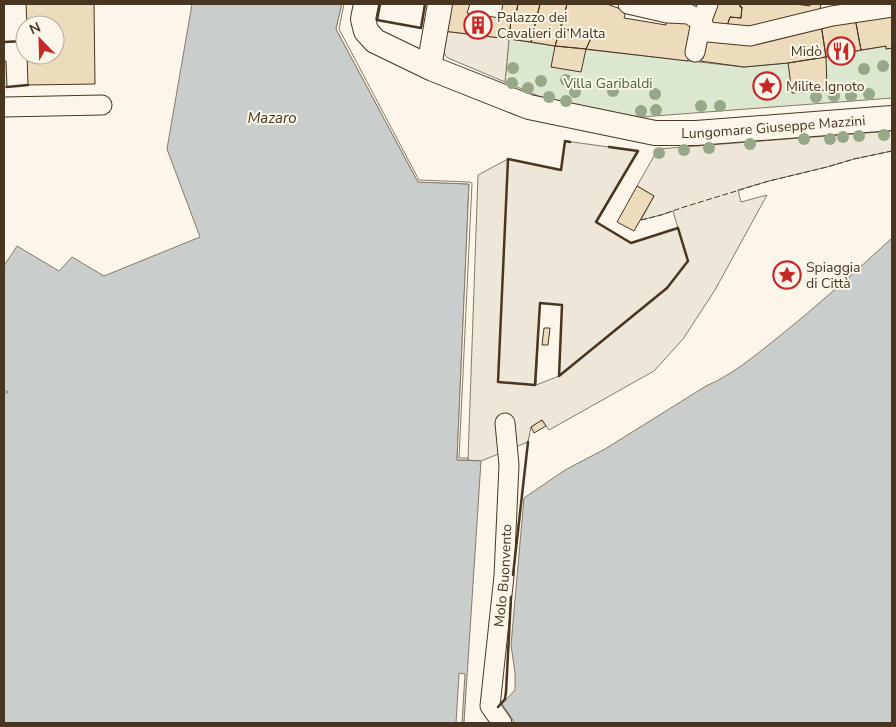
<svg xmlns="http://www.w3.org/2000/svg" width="896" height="727" font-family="'Nunito Sans',sans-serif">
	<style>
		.green { fill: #dce7d0; stroke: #887966 }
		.parking { fill: #ede7d9; stroke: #887966; fill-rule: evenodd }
		.water { fill: #c9cecd; stroke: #887966 }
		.pier { fill: #fbf6e9; stroke: #887966 }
		.building { fill: #ecdcbc; stroke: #4a3520 }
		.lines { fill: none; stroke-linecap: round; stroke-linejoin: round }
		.minor-casing { stroke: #4a3520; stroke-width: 21 }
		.major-casing { stroke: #4a3520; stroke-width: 26 }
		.minor { stroke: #fbf6e9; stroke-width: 19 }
		.major { stroke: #fbf6e9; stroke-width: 24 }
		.fence { stroke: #4a3520; stroke-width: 1; stroke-dasharray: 6 2.5; stroke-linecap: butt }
		.wall { stroke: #4a3520; stroke-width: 2.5 }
		.tree { fill: #96a887 }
		.labels { text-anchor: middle; stroke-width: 4; stroke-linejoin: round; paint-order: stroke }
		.poi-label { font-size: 14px; fill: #4a3520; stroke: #fbf6e9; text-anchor: start }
		.park-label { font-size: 14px; fill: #436837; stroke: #fbf6e9 }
		.street-label { font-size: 14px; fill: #4a3520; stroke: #fbf6e9 }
		.water-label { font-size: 15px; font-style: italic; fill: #4a3520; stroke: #fbf6e9 }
	</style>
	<rect width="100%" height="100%" fill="#fbf6e9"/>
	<path class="green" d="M509,39l46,7 189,21 44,-4 98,-17v3l6,-1v50l-251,19 -31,-2 -40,-6 -65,-27z"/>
	<path class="parking" d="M443,31l66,8 -4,43 -57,-24 -3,-3 -2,-6z
		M892,131v20l-38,8 -27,8 -58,14 -31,9 3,12 26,-7 -52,95 -32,49 -29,32 -105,59 -7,-10 -11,7 -3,15 -47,19 -13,-1 10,-285 30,-16 53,11 4,-29 73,10 -41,71 34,21 47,-15 -5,-17 -12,4 -20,5 13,-24 -17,-10 21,-37zM540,303l22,2 -3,71 -23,9z"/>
	<path class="water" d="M192,4h150l-6,25 82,153 51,2 -12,276 24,1 -17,262h-460v-329l4,-2 -4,-2v-124l13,-20 42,25 13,-14 32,19 96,-39 -33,-88z
		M892,238v485h-377l-13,-19 13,-14v-17l-4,-28 13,-147 41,-28 40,-21 101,-63c26,-11 47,-29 70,-47 40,-32 78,-66 116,-101z"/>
	<path class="pier" d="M342,4h2l-5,25 80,151 50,2 3,1 -13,275h9v2h-11l12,-276 -51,-2 -82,-153z
		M459,673l6,1 -3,49h-6z"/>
	<path class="building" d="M26,4h68l1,80 -67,1 -1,-30h28v-30h-28z
		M449,4h21l-3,9 33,5 3,-14h15l-3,15 -4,1 -2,19 -66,-8z
		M518,4h22l-9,38 -22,-3 2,-19 4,-1z
		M540,4h27l-12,42 -24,-4z
		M567,4h40l19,7 -2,7 42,7 1,-7 25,4 -4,39 -102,-12 6,-13 -31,-8z
		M718,4h22v3h2l-1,11 -11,-1 -4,12 -16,-3z
		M740,4h55l15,2v-2h11l-1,6 -77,19h-17l4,-12 11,1 1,-11h-2z
		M892,12v36l-6,1v-3l-25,4 -6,-32z
		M855,18l6,32 -35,7 -5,-33z
		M821,24l5,33 -38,6 -44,4 -44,-6 3,-24z
		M561,28l31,8 -6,13 -31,-3z
		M555,46l31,3 -5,23 -30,-5z
		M826,57l1,33 -35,3 -4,-30z
		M4,61h2l1,26h-3z
		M637,186l17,10 -20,35 -17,-9z
		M544,328h6l-2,17h-6z
		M542,420l4,6 -12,7 -3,-6z"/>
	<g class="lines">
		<g class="minor-casing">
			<g id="minor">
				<path d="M628,4l39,9 22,1 12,8 7,10 42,4 82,-20 60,-9"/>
				<path d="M695,52l6,-30 7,-18"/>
				<path d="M4,107l98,-2"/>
				<path id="s1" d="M502,723l-12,-17 14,-130 5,-111 -4,-42"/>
			</g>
		</g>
		<g class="major-casing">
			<g id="major">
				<path id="s2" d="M366,4l-3,15 3,12 9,10 58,28 96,38 126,26h41l196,-15"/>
				<path d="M429,67l11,-63"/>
			</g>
		</g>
		<use href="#minor" class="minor"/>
		<use href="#major" class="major"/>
		<path class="fence" d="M641,220l20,-5 23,-8 85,-26 58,-14 27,-8 38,-8"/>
		<path class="wall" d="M380,4l-3,16 44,8 4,-24
			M4,42l21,-1
			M7,87l21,-2
			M570,142l-5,-1 -4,29 -53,-11 -10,223 37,3 5,-82 22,2 -3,71 108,-88 21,-27 -10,-33 -47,15 -35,-21 42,-71 -29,-4
			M513,575l15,-133
			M498,707l7,-8 1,-7 5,-95"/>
	</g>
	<g class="tree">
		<circle cx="883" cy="66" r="6"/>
		<circle cx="513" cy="68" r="6"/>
		<circle cx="864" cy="69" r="6"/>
		<circle cx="566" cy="80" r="6"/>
		<circle cx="541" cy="81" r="6"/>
		<circle cx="512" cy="83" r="6"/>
		<circle cx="528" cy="88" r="6"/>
		<circle cx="613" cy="91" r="6"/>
		<circle cx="575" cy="92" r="6"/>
		<circle cx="655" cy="94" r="6"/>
		<circle cx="869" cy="94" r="6"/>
		<circle cx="834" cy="96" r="6"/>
		<circle cx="851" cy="96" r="6"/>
		<circle cx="549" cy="97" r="6"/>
		<circle cx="816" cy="97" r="6"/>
		<circle cx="566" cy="101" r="6"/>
		<circle cx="701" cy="106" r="6"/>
		<circle cx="720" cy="106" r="6"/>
		<circle cx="656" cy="110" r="6"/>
		<circle cx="641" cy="111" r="6"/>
		<circle cx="884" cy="135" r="6"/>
		<circle cx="859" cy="136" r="6"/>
		<circle cx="843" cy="137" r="6"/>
		<circle cx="804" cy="139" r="6"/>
		<circle cx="830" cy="139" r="6"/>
		<circle cx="750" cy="144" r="6"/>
		<circle cx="709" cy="148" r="6"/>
		<circle cx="684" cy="150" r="6"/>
		<circle cx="659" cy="153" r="6"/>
	</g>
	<defs>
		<g id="building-ring" transform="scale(1.4375)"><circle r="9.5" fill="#fbf6e9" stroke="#c62828" stroke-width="1.5"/><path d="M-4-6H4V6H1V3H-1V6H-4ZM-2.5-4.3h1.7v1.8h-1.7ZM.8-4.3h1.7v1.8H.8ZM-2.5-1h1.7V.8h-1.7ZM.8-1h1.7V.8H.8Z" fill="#c62828"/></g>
		<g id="restaurant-ring" transform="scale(1.4375)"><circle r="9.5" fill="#fbf6e9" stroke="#c62828" stroke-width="1.5"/><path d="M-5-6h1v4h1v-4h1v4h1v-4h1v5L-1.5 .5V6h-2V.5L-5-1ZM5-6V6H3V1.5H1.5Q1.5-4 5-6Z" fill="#c62828"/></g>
		<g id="sight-ring" transform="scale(1.4375)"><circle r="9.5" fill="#fbf6e9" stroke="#c62828" stroke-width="1.5"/><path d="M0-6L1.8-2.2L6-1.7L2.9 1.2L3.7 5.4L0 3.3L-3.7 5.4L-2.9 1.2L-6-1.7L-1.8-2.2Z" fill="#c62828"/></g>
	</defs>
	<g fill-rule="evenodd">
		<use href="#building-ring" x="478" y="25"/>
		<use href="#restaurant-ring" x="841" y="51"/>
		<use href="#sight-ring" x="767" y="86"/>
		<use href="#sight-ring" x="787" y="275"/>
	</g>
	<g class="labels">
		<g class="poi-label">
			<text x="497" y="22">Palazzo dei<tspan x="497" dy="16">Cavalieri di Malta</tspan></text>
			<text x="822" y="56" text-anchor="end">Midò</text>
			<text x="786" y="91">Milite Ignoto</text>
			<text x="806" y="272">Spiaggia<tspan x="806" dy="16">di Città</tspan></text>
		</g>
		<g class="park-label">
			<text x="608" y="88">Villa Garibaldi</text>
		</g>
		<g class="street-label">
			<text dy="5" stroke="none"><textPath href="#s2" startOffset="456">Lungomare Giuseppe Mazzini</textPath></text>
			<text dy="5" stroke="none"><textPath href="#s1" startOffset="152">Molo Buonvento</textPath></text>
		</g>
		<g class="water-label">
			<text x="272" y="123">Mazaro</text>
		</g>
	</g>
	<rect width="896" height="727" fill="none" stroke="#4a3520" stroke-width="10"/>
	<g transform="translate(40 40) rotate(337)"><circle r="24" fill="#fbf6e9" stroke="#b4a999"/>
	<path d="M0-4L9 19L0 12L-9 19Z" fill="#c62828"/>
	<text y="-8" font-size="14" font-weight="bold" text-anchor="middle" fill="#4a3520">N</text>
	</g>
</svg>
